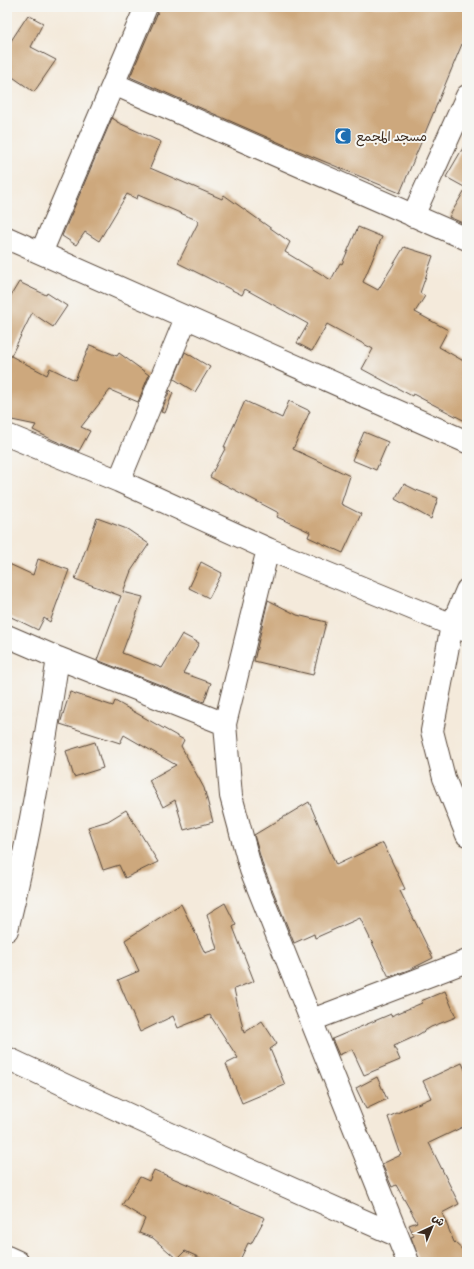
<svg xmlns="http://www.w3.org/2000/svg" width="474" height="1269" font-family="'Patrick Hand','Playpen Sans Arabic',sans-serif">
	<style>
		.building { fill: #cda87d }
		.lines { fill: none; stroke-linecap: round; stroke-linejoin: round }
		.minor-casing { stroke: #57473a; stroke-width: 24 }
		.minor { stroke: #fff; stroke-width: 22 }
		.labels { text-anchor: middle; stroke-width: 4; stroke-linejoin: round; paint-order: stroke }
		.poi-label { font-size: 13px; fill: #3b2a1e; stroke: #f6f6f2; text-anchor: start }
	</style>
	<rect width="100%" height="100%" fill="#f6f6f2"/>
	<filter id="ink" filterUnits="userSpaceOnUse"><feTurbulence type="fractalNoise" baseFrequency=".025" numOctaves="2"/><feDisplacementMap in="SourceGraphic" scale="8" xChannelSelector="R" yChannelSelector="G"/><feConvolveMatrix kernelMatrix="1 2 1 2 8 2 1 2 1" color-interpolation-filters="sRGB"/></filter>
	<filter id="wash" filterUnits="userSpaceOnUse"><feTurbulence type="fractalNoise" baseFrequency=".012" numOctaves="4" result="noise"/><feDisplacementMap in="SourceGraphic" scale="16" xChannelSelector="R" yChannelSelector="G"/><feGaussianBlur stdDeviation="0.9" result="paint"/><feColorMatrix in="noise" values="0 0 0 0 0 0 0 0 0 0 0 0 0 0 0 0 0 1.4 0 .05"/><feComposite in="paint" operator="in"/></filter>
	<g filter="url(#wash)">
		<rect width="100%" height="100%" fill="#f4eadb"/>
		<g id="blocks">
			<path class="building" d="M158,7h309v25l-67,161 -113,-47 -157,-69 28,-65z
				M28,15l15,8 -12,24 25,13 -22,32 -27,-19v-26z
				M112,118l5,3v1l44,20 -11,26 72,31 2,-4 66,47 -5,10 46,28 9,-17 2,1 16,-37 24,10 -19,45 15,8 26,-43 29,9 -13,37 5,3 -10,16 33,18 -9,17 28,16v59l-54,-28 -1,2 -50,-27 11,-20 -46,-25 -15,27 -15,-8 11,-19 -63,-35 -3,6 -64,-32 21,-42 -61,-26 -1,4 -10,-5 -28,47 -14,-9 -9,13 -14,-9z
				M467,141v84l-18,-8 17,-29 -20,-11z
				M19,282l27,13 1,-2 20,13 -14,21 -21,-14 -21,43 36,19 3,-7 25,12 15,-35 27,11 2,-3 30,22 -11,27 -28,-12 -29,37 9,4 -11,20 -26,-11 -20,-10 3,-5 -29,-6v-117z
				M185,352l25,15 -15,25 -21,-13z
				M170,390l3,3 -8,20 -4,-1z
				M245,401l37,17 7,-17 21,10 -17,38 57,27 -9,28 20,10 -18,39 -35,-16 2,-5 -33,-15 2,-4 -69,-36 16,-30h-2z
				M364,432l24,10 -12,28 -24,-10z
				M404,484l12,6 22,8 -7,21 -36,-20z
				M97,518l30,11 22,15 -18,27 -8,21 20,5 -21,56 40,15 20,-34 17,9 -16,30 28,10 -7,19 -107,-42 24,-64 -46,-17z
				M38,559l31,11 -19,52 -6,-4 -6,12 -31,-15v-52l26,12z
				M201,562l21,11 -13,25 -20,-10z
				M268,600l29,15 29,7 -13,53 -59,-14z
				M70,692l43,14 2,-5 69,39 -3,6 23,42 9,34 -29,8 -9,-30 -12,7 -14,-27 27,-15 -52,-30 -4,8 -60,-19z
				M95,742l8,26 -29,9 -8,-26z
				M309,802l27,63 47,-22 22,46 -5,2 33,67 -22,11 -22,8 -29,-59 -45,20 -1,-4 -20,9 -31,-77 -9,-31z
				M126,810l32,52 -33,16 -6,-13 -16,5 -15,-43 20,-6z
				M225,903l11,22 -3,2 21,54 -20,8 10,44 18,-12 15,23 -7,5 15,36 -43,18 -16,-39 12,-6 -28,-43 -32,13 -5,-12 -33,16 -22,-52 21,-9 -14,-31 56,-36 24,49 12,-4 -10,-35z
				M445,991l11,26 -25,10 -15,9 -22,10 6,14 -36,15 -12,-26 -13,6 -7,-16 59,-25v2l31,-13 -1,-2z
				M462,1063l5,11v51l-38,18 30,61 -17,9 12,29 13,12v8h-47l-9,-25 3,-1 -5,-11 8,-3 -21,-37 -4,2 -10,-23 19,-9 -13,-38 43,-19 -8,-17z
				M377,1077l10,22 -21,10 -10,-21z
				M154,1170l111,48 -14,26 -3,-1 -9,19h-30l-24,-11 -8,8 -24,-21 -14,-5 6,-14 -23,-14 18,-28 9,4z"/>
		</g>
	</g>
	<g filter="url(#ink)">
		<use href="#blocks" fill-opacity="0" stroke="#57473a" stroke-width="1"/>
		<g class="lines">
			<g class="minor-casing">
				<path id="minor" d="M114,84l353,155
					M413,216l54,-120
					M7,238l460,204
					M41,253l105,-246
					M7,435l112,46 149,68 199,82
					M119,481l67,-163
					M268,549l-43,175 6,72 20,74 157,392
					M467,590l-15,35 -20,106 12,47 23,57
					M7,636l51,22 167,66
					M7,930c22,-90 37,-181 51,-272
					M312,1020l155,-59
					M7,1058c129,61 259,120 389,177
					M7,1257l11,5"/>
			</g>
			<use href="#minor" class="minor"/>
		</g>
	</g>
	<defs>
		<g id="mosque-square" transform="scale(0.9)"><rect x="-9" y="-9" width="18" height="18" rx="4" fill="#1f6fb2" stroke="#f6f6f2"/><path d="M3.5-4.9A6 6 0 1 0 3.5 4.9A5 5 0 1 1 3.5-4.9Z" fill="#fff"/></g>
	</defs>
	<g fill-rule="evenodd">
		<use href="#mosque-square" x="343" y="136"/>
	</g>
	<g class="labels">
		<g class="poi-label">
			<text x="356" y="141">مسجد المجمع</text>
		</g>
	</g>
	<rect width="474" height="1269" fill="none" stroke="#f6f6f2" stroke-width="24"/>
	<g transform="translate(432 1227) rotate(44)" stroke="#f6f6f2" stroke-width="3" paint-order="stroke">
	<path d="M0-3L7 15L0 10L-7 15Z" fill="#3b2a1e"/>
	<text y="-6" font-size="11" font-weight="bold" text-anchor="middle" fill="#3b2a1e">ش</text>
	</g>
</svg>
